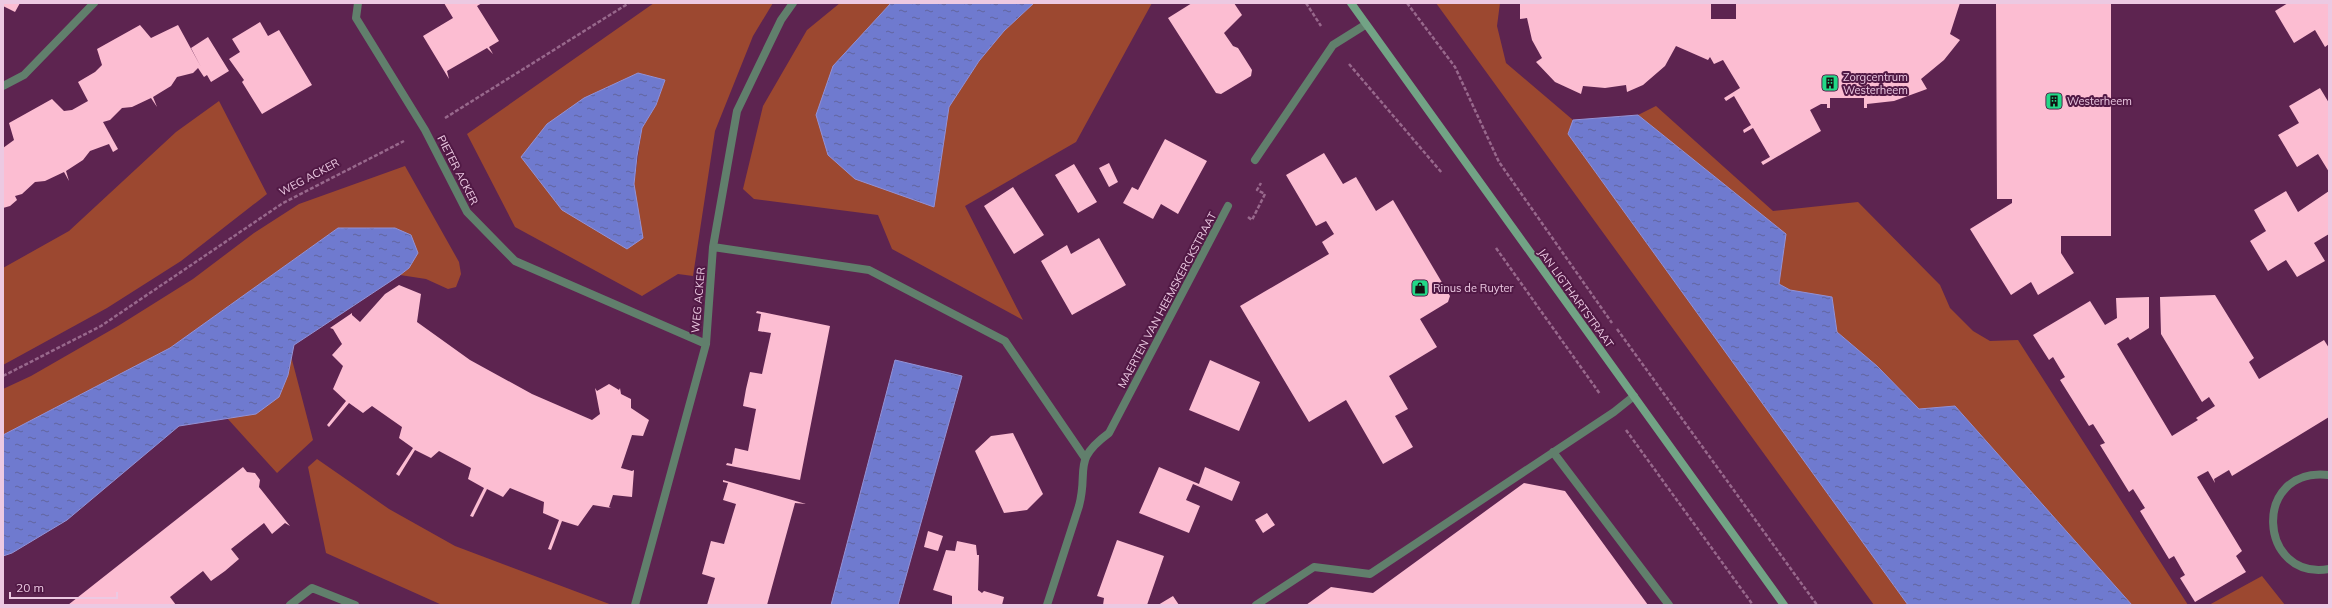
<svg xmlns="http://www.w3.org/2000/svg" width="2332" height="608" font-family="Mulish,sans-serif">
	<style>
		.grass { fill: #9c4830; fill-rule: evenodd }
		.water { fill: url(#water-ripples); stroke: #9492d5 }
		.building { fill: #fcbdd2 }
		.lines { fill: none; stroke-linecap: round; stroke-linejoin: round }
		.path { stroke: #98688c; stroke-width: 2.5; stroke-dasharray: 4 2; stroke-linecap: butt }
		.lane { stroke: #617f6c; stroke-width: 8 }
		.street { stroke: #617f6c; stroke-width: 8 }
		.secondary { stroke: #72a385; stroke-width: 8 }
		.labels { text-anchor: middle; stroke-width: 4; stroke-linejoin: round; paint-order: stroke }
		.poi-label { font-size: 11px; fill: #ecc9e2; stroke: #511945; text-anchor: start }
		.street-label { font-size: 11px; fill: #ecc9e2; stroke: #511945 }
	</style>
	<defs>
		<pattern id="water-ripples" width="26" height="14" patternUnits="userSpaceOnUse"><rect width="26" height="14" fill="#6f7acf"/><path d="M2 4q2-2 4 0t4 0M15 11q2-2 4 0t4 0" fill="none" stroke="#61649e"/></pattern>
	</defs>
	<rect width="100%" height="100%" fill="#5d2450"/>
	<path class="grass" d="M654,3h119l-20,33 -38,95 -22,145 -15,-2 -36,22 -127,-69 -48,-93zM638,73l27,7 -9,25 -14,23 -8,56 -50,-86z
		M840,3h51l-58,63 74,130 27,11 15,-100 30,-46 25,-30 30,-28h118l-76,139 -111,64 58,114 -131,-71 -14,-34 -124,-16 -11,-10 20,-83 44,-76z
		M1436,3h64l-3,23 9,37 67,57 -5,14 340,471h-34z
		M219,101l48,93 -86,67 -74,47 -104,57v-97l66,-37 107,-99z
		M1656,106l117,105 85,-9 82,83 10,23 23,23 17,10 28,-1 170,265h-56l-177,-199 -36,3 -42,-43 -40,-34 -5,-35 -42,-7 -11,-6 6,-50 -147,-119z
		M405,166l54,96 2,12 -5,13 -8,2 -22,-10 -26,-4 9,-7 -71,-40 -168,120 -167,87v-46l28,-13 87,-50 75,-47 61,-46 45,-29z
		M291,356l22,84 -36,33 -50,-55 29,-4 32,-39z
		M317,459l72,50 66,37 157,59h-170l-116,-52 -18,-86z
		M2262,576l23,29h-76z"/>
	<path class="water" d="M891,3h143l-30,28 -25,30 -30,46 -15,100 -79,-28 -27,-24 -12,-40 17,-49z
		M638,73l27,7 -9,25 -14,23 -5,28 -3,28 9,54 -16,11 -65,-39 -41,-53 26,-33 37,-26z
		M1638,115l148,119 -7,50 11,6 42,7 5,35 40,34 42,43 36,-3 177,199h-224l-340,-471 5,-14z
		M338,228h57l16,7 7,18 -9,15 -9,7 -106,70 -6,30 -9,22 -23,17 -77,12 -112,94 -55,33 -9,3v-121l167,-87z
		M895,360l67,16 -64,229h-67z"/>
	<path class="building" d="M3,3h17l-5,9 -12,-6z
		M444,3h38l-5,3 22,35 -10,6 4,7 -6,-6 -40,23 2,8 -26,-43 30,-18z
		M1192,3h42l8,12 -18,18 9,13 5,2 14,22 -1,6 -30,18 -5,-1 -48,-75z
		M1520,3h191v16h25v-16h224l-10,31 10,6 -16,20 -23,19 6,10 -33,12 -27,3v4h-3v-10h-34v10h-3v-4h-6l-11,6 11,21 -58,34 -2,-3 9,-5 -17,-29 -9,5 -1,-3 8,-5 -17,-29 -8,5 -2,-3 16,-10 -17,-28 -9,4 -4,-7 -2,3 -32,-14 -11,20 -22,19 -16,7 -1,-7 -21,3 -22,-2 -2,8 -26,-12 -19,-20 6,-4 -10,-18 -5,-22 -7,1z
		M1996,3h115v233h-50v17l13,20 -36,22 -7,-13 -20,13 -41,-66 42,-26v-4h-15z
		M2288,3h41v41l-4,3 -10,-17 -21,13 -19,-32z
		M260,22l8,14 11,-6 33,55 -50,29 -20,-32 2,-2 -15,-21 11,-7 -8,-13z
		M140,25l11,13 27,-13 23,42 -10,-19 17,-11 21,34 -18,11 -4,-7 -3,2 -6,-9 -5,5 -16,4 -6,9 -18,11 4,10 -6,-9 -19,9 -10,1 -12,12 -7,2 15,27 -5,3 -4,-8 -19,7 -7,9 -17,11 3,10 -5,-9 -19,9 -10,1 -13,12 -7,2 2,4 -7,6 -7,2v-60l11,-8 -5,-17 43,-24 12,12 8,-1 16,-9 -10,-19 17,-10 7,-7 -5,-16z
		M2320,88l9,15v69l-11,-18 -21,13 -19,-32 21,-12 -10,-17z
		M1165,139l42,22 -29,53 -17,-10 -8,15 -30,-16 9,-16 6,3z
		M1324,153l19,31 13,-7 20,34 17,-11 57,96 -2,6 -28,17 17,28 -48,29 19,33 -13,7 18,31 -30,17 -37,-64 -37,22 -69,-116 89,-52 -7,-12 12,-8 -8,-13 -10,5 -30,-51z
		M1109,163l9,19 -9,5 -10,-19z
		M1074,164l23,38 -19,11 -23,-38z
		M1013,187l31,48 -30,19 -30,-48z
		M2286,191l12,21 31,-21v43l-15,9 11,18 -28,16 -11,-17 -18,11 -18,-30 16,-10 -12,-21z
		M1099,238l27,47 -54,30 -31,-54 26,-16 4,9z
		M399,285l22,9 -4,28 53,38 62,34 60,26 8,-6 -5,-26 2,3 12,-7 10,6 1,-2 1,6 10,5v9l18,12 -6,16 -11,-1 -11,33 11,3 2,-1 -2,27 -19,-2 -4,12 2,1 -18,-3 -15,21 -16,-5 -11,29 -3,-1 11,-29 -16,-7 1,-11 -34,-14 -7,9 -16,-8 -14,28 -3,-1 14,-28 -16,-9 3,-11 -32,-17 -8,7 -16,-8 -16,26 -3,-2 17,-26 -14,-10 3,-11 -30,-21 -9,7 -14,-10 -20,24 -2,-2 19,-24 -13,-12 10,-23 -11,-11 10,-11 -9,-15 -3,-1 22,-15v2l8,7 25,-28z
		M2215,295l39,63 -5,4 10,17 65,-39 5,8v69l-97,59 -3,-6 -15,9 1,4 -7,-12 -11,6 45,74 -6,5 10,16 -51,30 -15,-24 5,-3 -11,-19 -5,3 -29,-48 5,-3 -12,-19 -4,3 -29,-47 5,-2 -12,-19 -4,2 -29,-46 5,-3 -12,-20 -4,3 -16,-25 57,-34 15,24 12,-7 -1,-20 33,-1v31l-19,12 -2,-3 -11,7 55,92 26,-16 -2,-2 19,-12 -6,-9 -7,5 -41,-68 -1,-37z
		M757,311l73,15 -30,154 -74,-15 1,-2 5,1 3,-16 13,3 8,-42 -13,-3 3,-17 4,-17 12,2 9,-41 -13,-2 3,-17 -5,-1z
		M1210,360l50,22 -21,49 -50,-21z
		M1013,433l30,61 -16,16 -23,3 -29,-62 16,-15z
		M243,467l4,5 8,1 5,7 -1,7 31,39 -5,-3 -13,11 -8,-11 -33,26 8,10 -14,12 -14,10 -8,-10 -33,26 6,8h-108z
		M1159,467l40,17 6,-17 35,15 -8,19 -39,-17 -7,16 14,6 -11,27 -50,-20z
		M723,480l83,24 -11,-1 -28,102h-60l8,-27 -13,-4 9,-33 13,3 12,-40 -13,-4 5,-17 -5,-1z
		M1524,483l41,8 83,114h-342l25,-18 42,6z
		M1267,513l8,12 -12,8 -8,-13z
		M928,531l15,5 -5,15 -14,-4z
		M1117,540l47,16 -17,49h-44l1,-7 -7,-2z
		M957,541l19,4 1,10h2l-1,35 4,3 2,-2 20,6 -2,8h-50v-9l-19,-6 13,-40 9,1z
		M1173,596l6,9h-21z"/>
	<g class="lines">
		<path class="path" d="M1306,3l15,23
			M1407,3l48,64 44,95 113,161
			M1349,64l93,109
			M445,118l184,-115
			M1248,217l4,3 13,-26 -8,-4 4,-7
			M1496,248l104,146
			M1617,329l200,276
			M3,376l98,-50 182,-123 121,-62
			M1626,430l127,175"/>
		<path class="lane" d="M1553,452l116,153
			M1256,605l58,-38 56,7 244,-162 20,-16"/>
		<path class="street" d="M358,3l-2,15 69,112 42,82 48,49 191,83
			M3,86l21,-11 70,-72
			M1255,160l78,-115 32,-20
			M713,247l156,23 136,71 80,117
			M2329,475c-78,-9 -71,106 0,94
			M290,605l22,-17 43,17
			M635,605l71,-261 7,-97 24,-136 44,-91 12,-17
			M1047,605l32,-99c10,-37 -8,-45 30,-73l119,-227"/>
		<path class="secondary" d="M1351,3l433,602"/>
	</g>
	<defs>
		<g id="building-square" transform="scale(0.9)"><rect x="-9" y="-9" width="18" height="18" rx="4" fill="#22d887" stroke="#511945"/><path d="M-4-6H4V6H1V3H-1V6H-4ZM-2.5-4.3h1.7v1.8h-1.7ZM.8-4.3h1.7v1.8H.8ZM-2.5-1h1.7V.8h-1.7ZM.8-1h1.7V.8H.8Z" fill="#111"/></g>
		<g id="shop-square" transform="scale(0.9)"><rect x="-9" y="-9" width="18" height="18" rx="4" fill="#22d887" stroke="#511945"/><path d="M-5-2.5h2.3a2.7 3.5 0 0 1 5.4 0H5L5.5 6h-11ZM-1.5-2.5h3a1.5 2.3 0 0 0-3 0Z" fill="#111"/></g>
	</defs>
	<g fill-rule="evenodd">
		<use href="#building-square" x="1830" y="83"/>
		<use href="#building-square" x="2054" y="101"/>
		<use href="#shop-square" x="1420" y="288"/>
	</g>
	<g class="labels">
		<g class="poi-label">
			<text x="1843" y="81">Zorgcentrum<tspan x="1843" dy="13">Westerheem</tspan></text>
			<text x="2067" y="105">Westerheem</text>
			<text x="1433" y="292">Rinus de Ruyter</text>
		</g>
		<g class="street-label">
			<text transform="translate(458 170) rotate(63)" y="4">PIETER ACKER</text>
			<text transform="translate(309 177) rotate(-28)" y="4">WEG ACKER</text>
			<text transform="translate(1576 298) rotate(54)" y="4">JAN LIGTHARTSTRAAT</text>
			<text transform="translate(698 300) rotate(-85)" y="4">WEG ACKER</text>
			<text transform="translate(1167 300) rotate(-62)" y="4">MAERTEN VAN HEEMSKERCKSTRAAT</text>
		</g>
	</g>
	<rect width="2332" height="608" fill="none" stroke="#ecc9e2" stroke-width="8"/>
	<path d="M10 592v6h107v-6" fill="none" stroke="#ecc9e2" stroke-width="2"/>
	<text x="16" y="592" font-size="12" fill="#ecc9e2" stroke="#511945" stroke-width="3" paint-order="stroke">20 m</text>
</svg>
